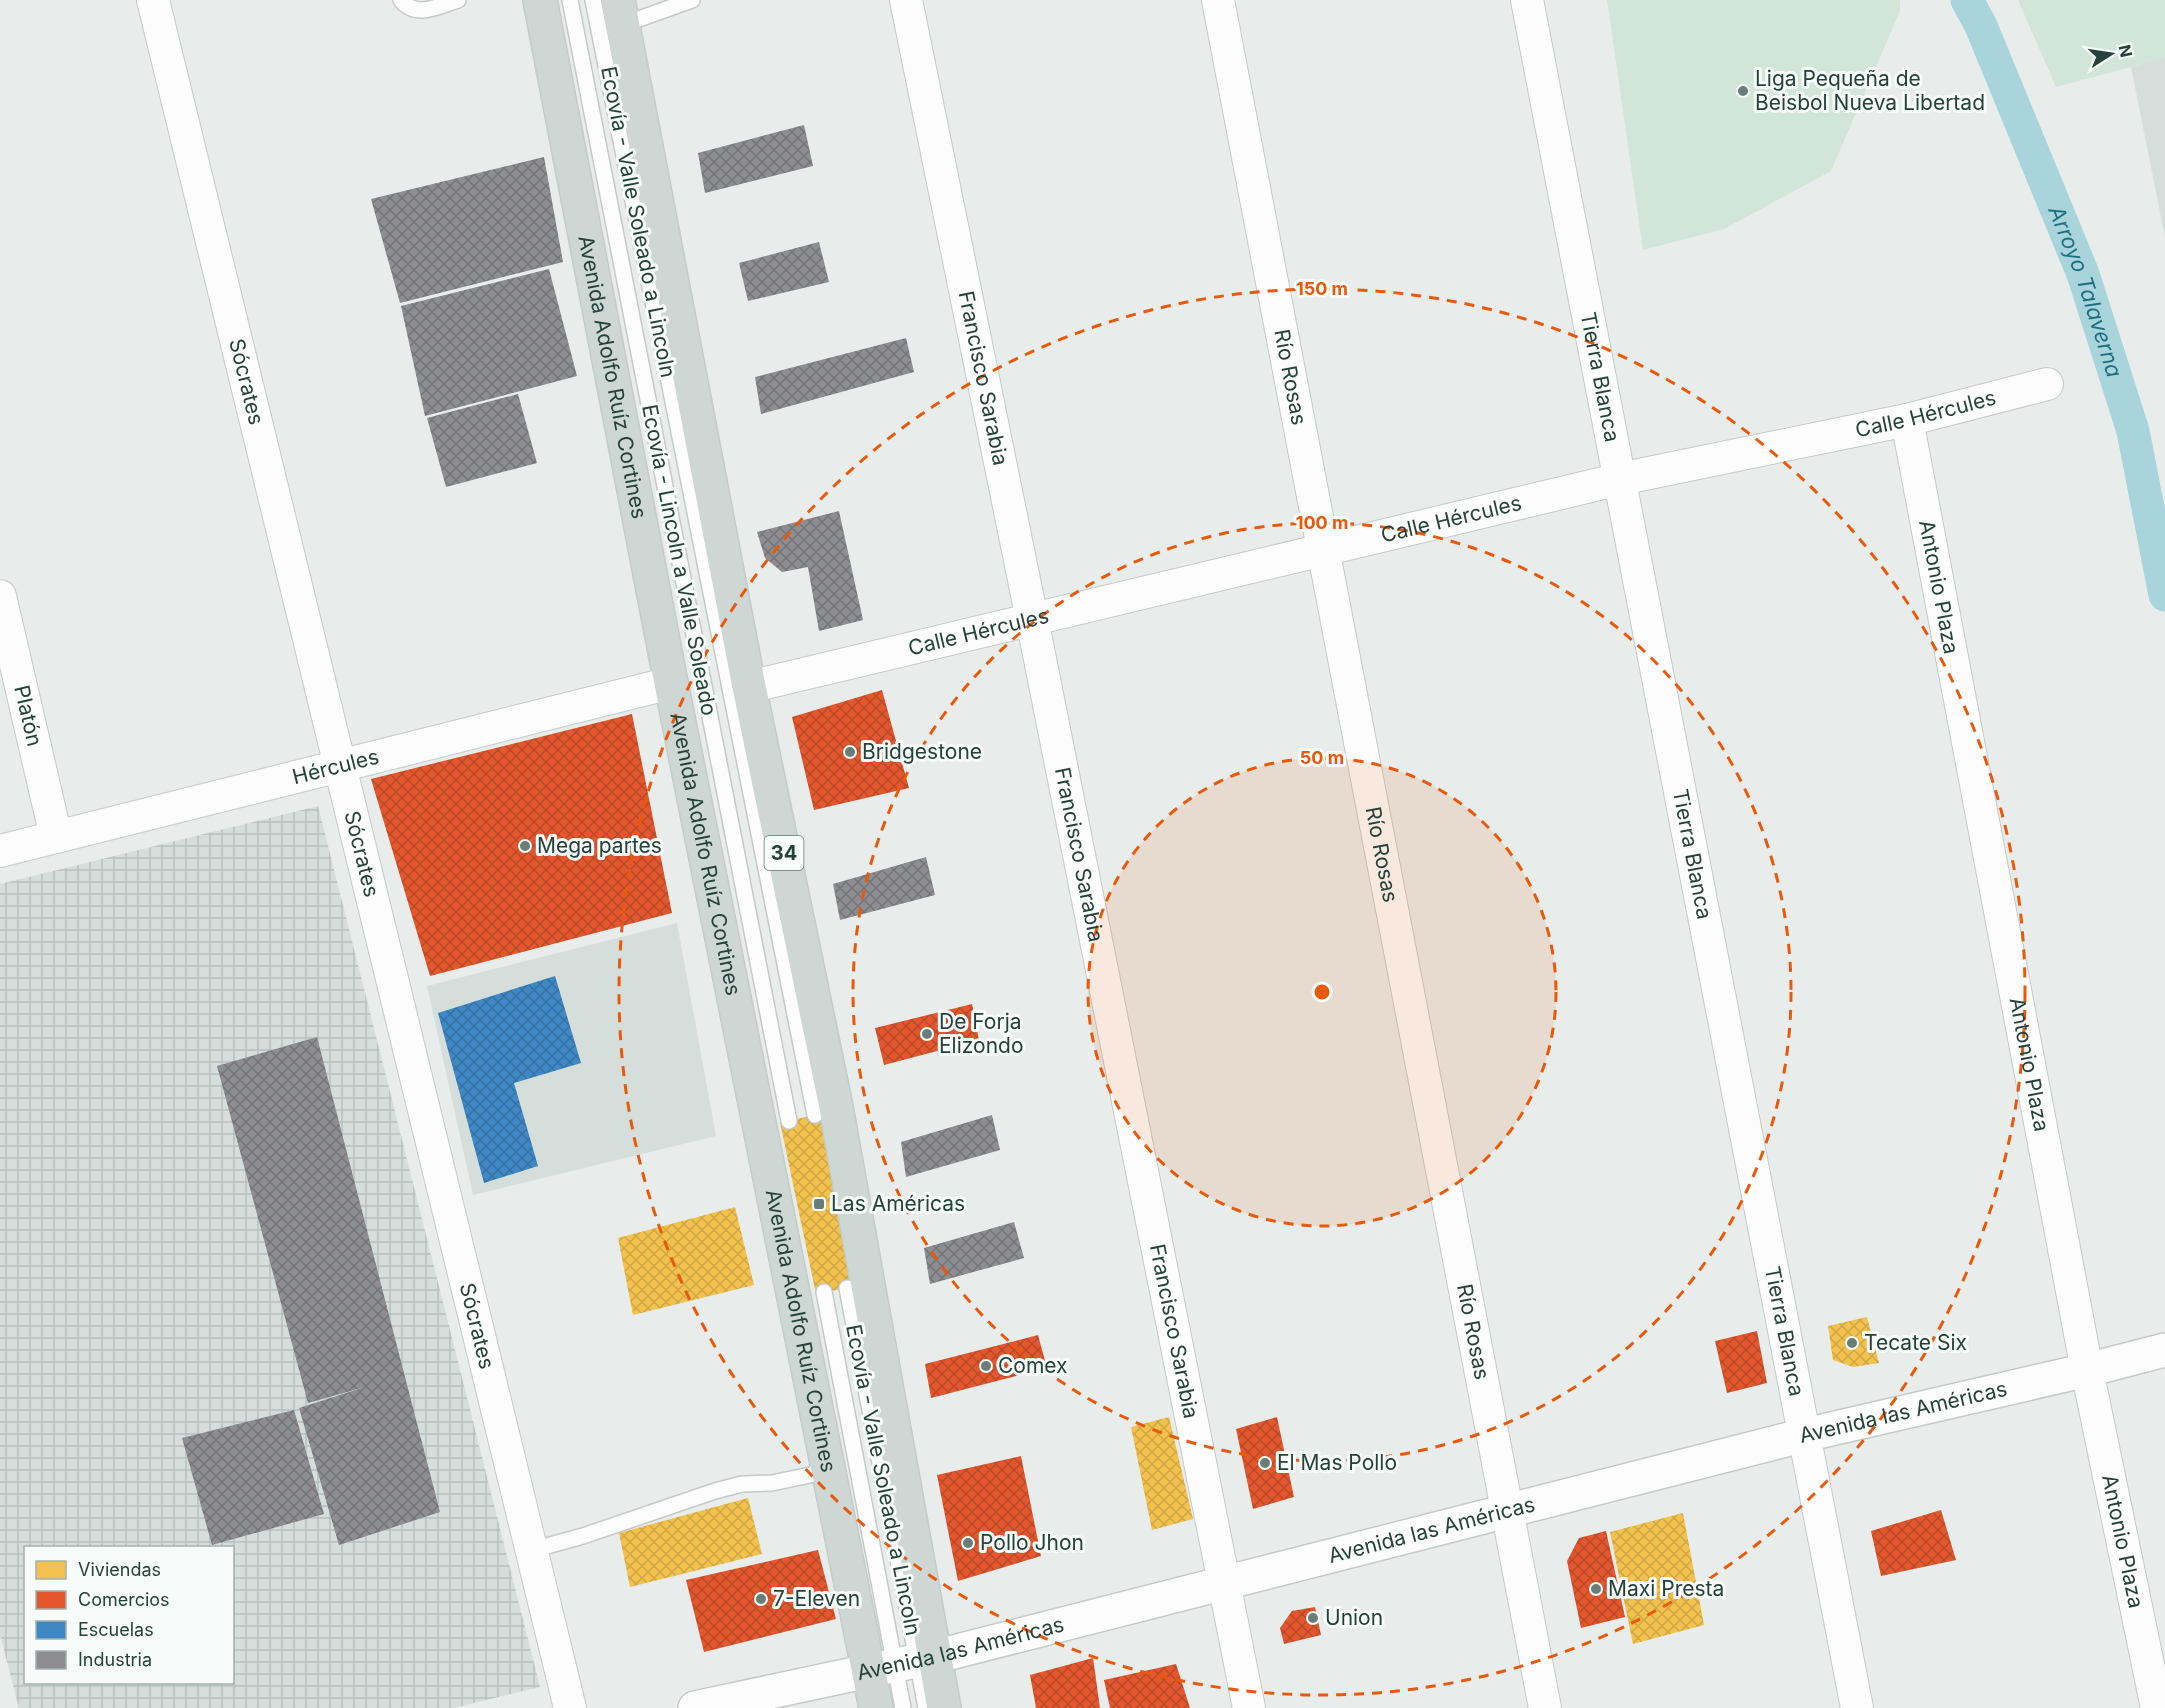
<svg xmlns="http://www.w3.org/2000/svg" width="2165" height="1708" font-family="Inter,sans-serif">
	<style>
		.built { fill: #d6dedb }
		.industrial { fill: url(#industrial-grid); fill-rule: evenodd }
		.park { fill: #d1e6d8 }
		.homes { fill: url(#homes-cross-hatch) }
		.shops { fill: url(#shops-cross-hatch) }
		.schools { fill: url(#schools-cross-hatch) }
		.industry { fill: url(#industry-cross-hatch) }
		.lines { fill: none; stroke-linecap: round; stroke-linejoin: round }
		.canal { stroke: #a9d4db; stroke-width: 33 }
		.lane-casing { stroke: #c5cac8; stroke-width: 18 }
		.street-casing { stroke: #c5cac8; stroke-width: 34 }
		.secondary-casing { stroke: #c3cbc8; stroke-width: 36 }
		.primary-casing { stroke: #c3ccc9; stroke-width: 36 }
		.lane { stroke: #fcfcfc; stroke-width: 15 }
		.street { stroke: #fcfcfc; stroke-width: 32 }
		.secondary { stroke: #fcfcfc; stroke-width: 33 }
		.primary { stroke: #cfd7d5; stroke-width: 33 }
		.ring { fill: none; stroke: #e8590c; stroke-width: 3; stroke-dasharray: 10 8 }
		.poi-dot { fill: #697e78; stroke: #f7fbf9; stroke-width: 2 }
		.labels { text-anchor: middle; stroke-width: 6; stroke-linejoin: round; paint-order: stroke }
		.shield { fill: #f7fbf9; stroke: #637a73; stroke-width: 1.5 }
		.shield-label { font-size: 20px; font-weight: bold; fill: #24423a }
		.poi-label { font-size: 21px; fill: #24423a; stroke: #f7fbf9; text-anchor: start }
		.street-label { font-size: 21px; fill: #24423a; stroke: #f7fbf9 }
		.water-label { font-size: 22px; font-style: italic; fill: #1c6f80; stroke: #f7fbf9 }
		.centre { fill: #e8590c; stroke: #f7fbf9; stroke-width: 3 }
		.ring-label { font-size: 18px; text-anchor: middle; font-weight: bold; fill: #e8590c; stroke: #f7fbf9; stroke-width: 6; stroke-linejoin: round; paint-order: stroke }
	</style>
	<defs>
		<pattern id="industrial-grid" width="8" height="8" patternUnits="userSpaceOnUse" patternTransform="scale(1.5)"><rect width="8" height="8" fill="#d6dedb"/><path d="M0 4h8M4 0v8" fill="none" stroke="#b8c0bd"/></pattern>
		<pattern id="homes-cross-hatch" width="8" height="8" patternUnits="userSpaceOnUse" patternTransform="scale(1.5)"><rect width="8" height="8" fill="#f2c14e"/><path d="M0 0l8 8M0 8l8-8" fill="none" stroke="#cfa745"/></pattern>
		<pattern id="shops-cross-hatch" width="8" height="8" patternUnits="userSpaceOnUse" patternTransform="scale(1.5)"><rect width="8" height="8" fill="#e4572e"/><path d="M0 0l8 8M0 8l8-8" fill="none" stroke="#b94a28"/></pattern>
		<pattern id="schools-cross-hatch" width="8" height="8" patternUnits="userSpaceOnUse" patternTransform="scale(1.5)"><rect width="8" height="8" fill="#3f88c5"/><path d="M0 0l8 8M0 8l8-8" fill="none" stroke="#3571a1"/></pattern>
		<pattern id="industry-cross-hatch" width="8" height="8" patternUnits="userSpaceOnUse" patternTransform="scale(1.5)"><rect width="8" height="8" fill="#8d8d92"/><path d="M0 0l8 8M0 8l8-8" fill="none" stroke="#737578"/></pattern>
	</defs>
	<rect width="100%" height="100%" fill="#e8edeb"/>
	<path class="built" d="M2165,58v179l-34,-170z
		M677,923l39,213 -243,59 -46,-209z"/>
	<path class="industrial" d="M318,806l222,881 -86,21h-435l-19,-73v-751zM26,1548h206v134h-206z"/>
	<path class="park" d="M1607,0h293v11l-69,160 -107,58 -81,21z
		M2018,0h147v58l-109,29z"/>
	<path class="homes" d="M822,1114l34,172 -40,8 -36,-172z
		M735,1207l19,78 -121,30 -15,-77z
		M1867,1317l12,46 -26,4 -20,-7 -5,-34z
		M1169,1417l24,102 -41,11 -21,-103z
		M748,1498l14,56 -132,33 -11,-54z
		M1683,1513l21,112 -71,19 -23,-112z"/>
	<path class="shops" d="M882,690l27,98 -95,22 -22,-93z
		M632,714l40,199 -242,63 -59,-197z
		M972,1004l7,36 -95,25 -9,-37z
		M1757,1331l10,52 -40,10 -12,-52z
		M1038,1335l9,33 -116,30 -6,-34z
		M1277,1417l17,80 -41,12 -17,-80z
		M1021,1456l20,100 -83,25 -21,-106z
		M1941,1510l15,50 -75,16 -10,-45z
		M1606,1531l19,86 -44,11 -14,-67 12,-23z
		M818,1550l18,69 -132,33 -18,-72z
		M1315,1607l6,28 -37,9 -4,-16 12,-17z
		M1093,1658l7,50h-64l-6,-33z
		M1176,1664l14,44h-80l-6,-28z"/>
	<path class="schools" d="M555,976l26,87 -67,20 24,83 -54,17 -46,-170z"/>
	<path class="industry" d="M804,125l9,41 -108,27 -7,-40z
		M544,157l19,105 -163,41 -29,-104z
		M819,242l10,40 -81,19 -9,-38z
		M549,269l28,107 -152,40 -24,-110z
		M906,338l8,34 -153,42 -6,-37z
		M518,394l19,69 -91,24 -19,-69z
		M839,511l24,109 -44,11 -11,-64 -26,5 -17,-14 -8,-26z
		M926,857l9,38 -95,25 -7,-36z
		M317,1037l123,475 -101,33 -40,-137 66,-21 -57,16 -91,-337z
		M992,1115l8,35 -94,27 -5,-35z
		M1014,1222l10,36 -94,26 -6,-36z
		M294,1410l30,104 -112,31 -30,-107z"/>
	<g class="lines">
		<path class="canal" id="s1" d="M1967,0l14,26 102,248 50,157 32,164"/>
		<g class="lane-casing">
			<path id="lane" d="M401,0c15,19 38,6 57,0
				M570,0l219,1121
				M593,0l222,1115
				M622,25l70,-25
				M847,1288l79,420
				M824,1292l79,416
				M532,1550l51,-14 132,-45 27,-7 30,-1 57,-12"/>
		</g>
		<g class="street-casing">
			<g id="street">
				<path id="s2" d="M153,0l417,1708"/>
				<path id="s3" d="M906,0l126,619 217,1089"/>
				<path id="s4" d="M1218,0l327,1708"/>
				<path id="s5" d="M1527,0l330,1708"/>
				<path id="s6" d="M1907,420l180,950 70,338"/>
				<path id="s7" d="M0,596l56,241"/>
				<path id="s8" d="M749,687l871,-208 287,-59 140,-36"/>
				<path id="s9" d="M0,851l671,-168"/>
			</g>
		</g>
		<g class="secondary-casing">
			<g id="secondary">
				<path id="s10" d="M695,1708l239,-51 871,-222 282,-65 78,-20"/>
			</g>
		</g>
		<g class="primary-casing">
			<g id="primary">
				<path id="s11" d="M540,0l131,683 205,1025"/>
				<path d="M618,0l131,687 87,420 108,601"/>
			</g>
		</g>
		<use href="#lane" class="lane"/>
		<use href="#street" class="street"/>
		<use href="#secondary" class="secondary"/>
		<use href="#primary" class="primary"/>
	</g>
	<circle cx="1322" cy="992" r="234" fill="#e8590c" fill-opacity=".12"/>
	<g class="ring">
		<circle cx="1322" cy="992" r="234"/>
		<circle cx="1322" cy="992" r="469"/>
		<circle cx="1322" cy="992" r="703"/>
	</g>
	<g class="poi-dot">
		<circle cx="1743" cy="91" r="6"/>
		<circle cx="850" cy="752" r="6"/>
		<circle cx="525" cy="846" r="6"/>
		<circle cx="927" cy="1034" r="6"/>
		<rect x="813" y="1198" width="12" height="12" rx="3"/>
		<circle cx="1852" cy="1343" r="6"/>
		<circle cx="986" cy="1366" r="6"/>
		<circle cx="1265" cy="1463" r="6"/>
		<circle cx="968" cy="1543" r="6"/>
		<circle cx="1596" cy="1589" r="6"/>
		<circle cx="761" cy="1599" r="6"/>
		<circle cx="1313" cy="1618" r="6"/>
	</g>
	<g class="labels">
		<rect class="shield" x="764.5" y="836" width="39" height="34" rx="4.5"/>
		<g class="shield-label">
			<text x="784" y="860">34</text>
		</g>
		<g class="poi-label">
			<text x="1755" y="86">Liga Pequeña de<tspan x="1755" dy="24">Beisbol Nueva Libertad</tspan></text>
			<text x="862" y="759">Bridgestone</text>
			<text x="537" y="853">Mega partes</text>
			<text x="939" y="1029">De Forja<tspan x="939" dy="24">Elizondo</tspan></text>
			<text x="831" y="1211">Las Américas</text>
			<text x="1864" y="1350">Tecate Six</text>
			<text x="998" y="1373">Comex</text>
			<text x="1277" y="1470">El Mas Pollo</text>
			<text x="980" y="1550">Pollo Jhon</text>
			<text x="1608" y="1596">Maxi Presta</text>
			<text x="773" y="1606">7-Eleven</text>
			<text x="1325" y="1625">Union</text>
		</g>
		<g class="street-label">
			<text transform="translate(638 222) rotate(79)" y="7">Ecovía - Valle Soleado a Lincoln</text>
			<text dy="7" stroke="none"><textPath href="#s11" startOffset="384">Avenida Adolfo Ruíz Cortines</textPath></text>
			<text dy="7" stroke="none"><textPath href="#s3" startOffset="386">Francisco Sarabia</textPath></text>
			<text dy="7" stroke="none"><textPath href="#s4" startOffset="384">Río Rosas</textPath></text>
			<text dy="7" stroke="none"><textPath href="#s5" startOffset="384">Tierra Blanca</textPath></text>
			<text dy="7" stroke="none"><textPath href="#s2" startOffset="393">Sócrates</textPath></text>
			<text dy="7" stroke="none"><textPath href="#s8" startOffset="1208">Calle Hércules</textPath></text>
			<text dy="7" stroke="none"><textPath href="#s8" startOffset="722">Calle Hércules</textPath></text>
			<text transform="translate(679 560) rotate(79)" y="7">Ecovía - Lincoln a Valle Soleado</text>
			<text dy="7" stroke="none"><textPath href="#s6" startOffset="170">Antonio Plaza</textPath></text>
			<text dy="7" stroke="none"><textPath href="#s8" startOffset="236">Calle Hércules</textPath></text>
			<text dy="7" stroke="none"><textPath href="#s7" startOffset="123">Platón</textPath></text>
			<text dy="7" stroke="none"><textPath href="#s9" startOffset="346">Hércules</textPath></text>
			<text dy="7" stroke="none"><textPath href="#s2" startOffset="879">Sócrates</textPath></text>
			<text dy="7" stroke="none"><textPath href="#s11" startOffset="870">Avenida Adolfo Ruíz Cortines</textPath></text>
			<text dy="7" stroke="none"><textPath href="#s3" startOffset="872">Francisco Sarabia</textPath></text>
			<text dy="7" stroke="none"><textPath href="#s4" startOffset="870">Río Rosas</textPath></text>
			<text dy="7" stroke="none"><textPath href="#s5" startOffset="870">Tierra Blanca</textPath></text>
			<text dy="7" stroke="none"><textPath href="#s6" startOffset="656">Antonio Plaza</textPath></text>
			<text dy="7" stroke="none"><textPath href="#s2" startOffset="1365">Sócrates</textPath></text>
			<text dy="7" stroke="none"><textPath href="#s3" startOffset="1358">Francisco Sarabia</textPath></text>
			<text dy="7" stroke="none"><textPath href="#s11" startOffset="1356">Avenida Adolfo Ruíz Cortines</textPath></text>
			<text dy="7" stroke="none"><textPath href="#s4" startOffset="1356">Río Rosas</textPath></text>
			<text dy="7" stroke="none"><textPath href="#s5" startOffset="1356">Tierra Blanca</textPath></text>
			<text dy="7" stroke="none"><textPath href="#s10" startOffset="1244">Avenida las Américas</textPath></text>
			<text transform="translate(883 1480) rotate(79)" y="7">Ecovía - Valle Soleado a Lincoln</text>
			<text dy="7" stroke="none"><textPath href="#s10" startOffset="758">Avenida las Américas</textPath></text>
			<text dy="7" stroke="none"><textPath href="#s6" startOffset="1142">Antonio Plaza</textPath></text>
			<text dy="7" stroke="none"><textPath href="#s10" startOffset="272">Avenida las Américas</textPath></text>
		</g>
		<g class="water-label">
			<text dy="8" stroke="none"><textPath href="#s1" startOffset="315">Arroyo Talaverna</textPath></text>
		</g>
	</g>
	<circle cx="1322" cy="992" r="9" class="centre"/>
	<g class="ring-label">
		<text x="1322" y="295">150 m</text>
		<text x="1322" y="529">100 m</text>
		<text x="1322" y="764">50 m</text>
	</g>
	<rect x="24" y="1546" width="210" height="138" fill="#f7fbf9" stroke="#a3b1ad" stroke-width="1.5"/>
	<rect x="36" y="1561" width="30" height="18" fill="#f2c14e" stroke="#a3b1ad" stroke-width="1.5"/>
	<text x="78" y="1576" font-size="18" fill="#24423a">Viviendas</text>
	<rect x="36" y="1591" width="30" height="18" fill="#e4572e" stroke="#a3b1ad" stroke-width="1.5"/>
	<text x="78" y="1606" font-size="18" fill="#24423a">Comercios</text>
	<rect x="36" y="1621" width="30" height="18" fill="#3f88c5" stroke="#a3b1ad" stroke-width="1.5"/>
	<text x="78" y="1636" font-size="18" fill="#24423a">Escuelas</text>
	<rect x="36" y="1651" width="30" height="18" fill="#8d8d92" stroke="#a3b1ad" stroke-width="1.5"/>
	<text x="78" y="1666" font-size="18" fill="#24423a">Industria</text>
	<g transform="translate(2111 54) rotate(78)" stroke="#f7fbf9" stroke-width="4.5" paint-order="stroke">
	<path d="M0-4.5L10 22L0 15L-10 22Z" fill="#24423a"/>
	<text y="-9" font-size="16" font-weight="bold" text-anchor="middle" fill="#24423a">N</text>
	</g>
</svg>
